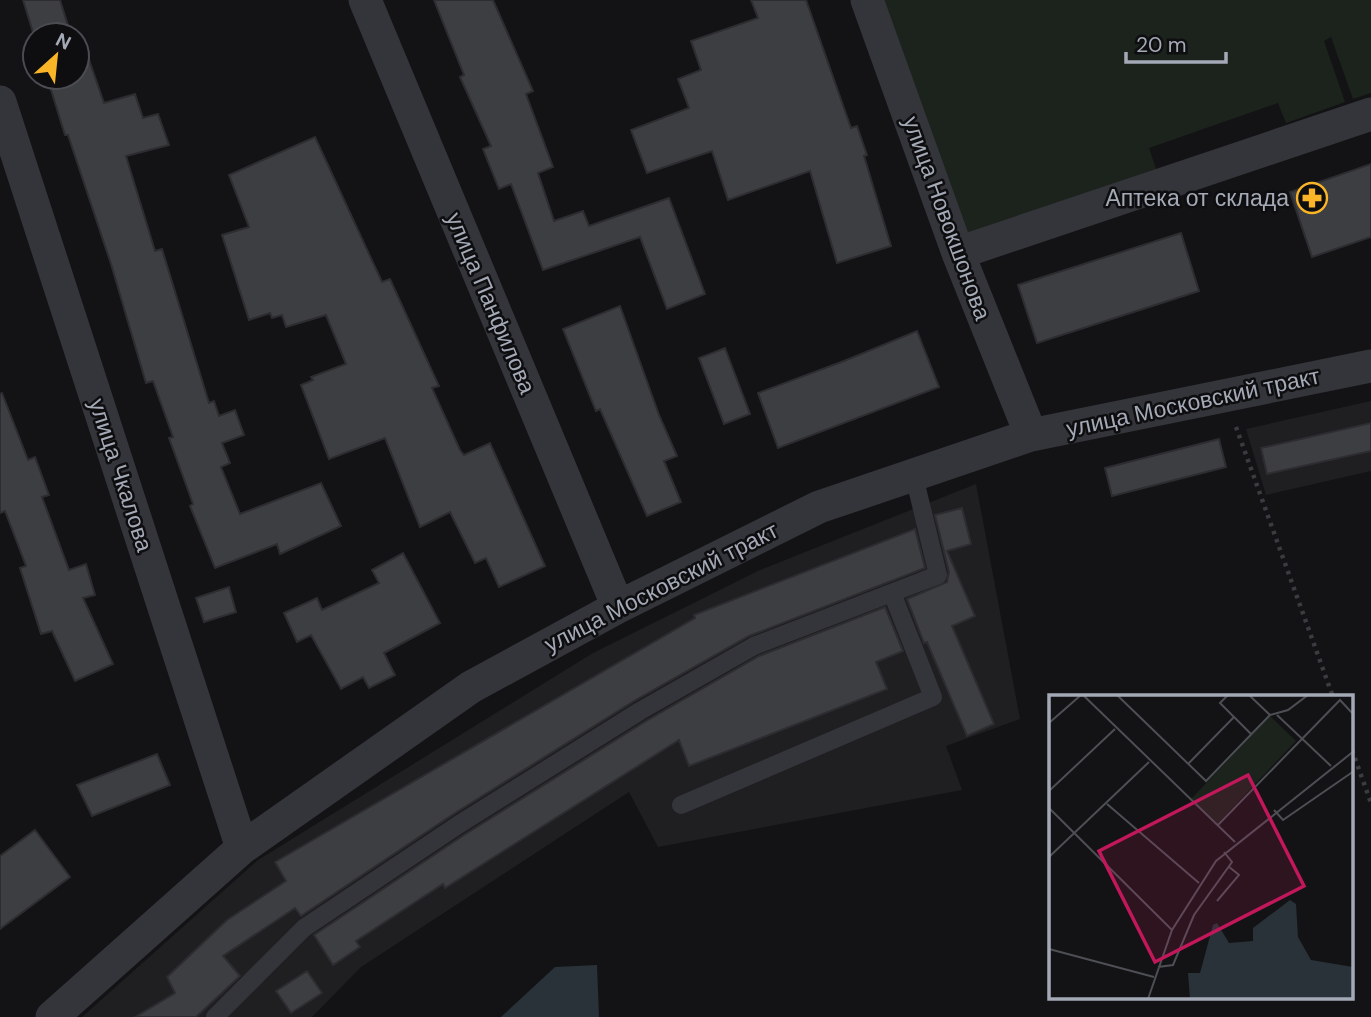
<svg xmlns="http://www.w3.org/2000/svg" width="1371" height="1017" font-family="'DM Sans',sans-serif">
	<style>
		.built { fill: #1f1f22 }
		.green { fill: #1b231c }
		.water { fill: #293239 }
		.building { fill: #3d3e42; stroke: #2d2d31; stroke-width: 2 }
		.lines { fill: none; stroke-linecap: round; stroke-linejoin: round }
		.path { stroke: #3a3c41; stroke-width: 4.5; stroke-dasharray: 3.5 5; stroke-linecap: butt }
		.service { stroke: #34353a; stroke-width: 18 }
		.minor { stroke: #34353a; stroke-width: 33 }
		.labels { text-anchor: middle; stroke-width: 5; stroke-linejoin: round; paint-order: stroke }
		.poi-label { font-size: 23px; fill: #a4a9b6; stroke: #0e0e10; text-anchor: end }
		.street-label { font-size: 23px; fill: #a4a9b6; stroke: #0e0e10 }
		.inset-road { fill: none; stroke: #4d4f55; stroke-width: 2 }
		.view { fill: #c2185b; fill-opacity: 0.15; stroke: #c2185b; stroke-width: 3.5 }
		.inset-edge { fill: none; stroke: #a4a9b6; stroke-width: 3.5 }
	</style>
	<rect width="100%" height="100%" fill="#131315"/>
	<path class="built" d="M1371,401v70l-105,24 -20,-66z
		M976,484l44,235 -74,27 16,44 -304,57 -29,-55 -268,175 -49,50h-230l176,-157 335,-207 167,-83z"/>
	<path class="green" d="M879,0h492v93l-18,6 -22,-62 -7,4 21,61 -59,21 -8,-20 -129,45 7,21 -193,68z"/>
	<path class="water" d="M597,965l2,52h-98l54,-50z"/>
	<path class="building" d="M23,0h37l11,35h-36v4z
		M434,0h59l40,91 -7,3 27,73 -15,6 16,48 29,-10 6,15 80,-28 36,96 -38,15 -27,-72 -97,33 -32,-86 -12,5 -16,-40 8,-3 -31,-69 4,-2z
		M751,0h55l45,128 6,-2 10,29 -3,1 27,90 -54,17 -27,-92 -82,29 -16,-49 -65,22 -16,-43 58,-22 -11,-29 23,-9 -10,-29 67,-23z
		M85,48l19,55 31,-9 8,24 15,-4 11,31 -43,11 29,95 7,-2 47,154 5,-2 5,15 16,-6 9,25 -22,8 8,20 -9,4 19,47 81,-31 20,43 -61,28 -3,-10 -62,24 -25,-62 3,-2 -24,-66 4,-1 -20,-56 -7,2 -35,-119 -43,-129h-3l-18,-58h30v-26z
		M315,137l67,145 8,-3 49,107 -7,2 28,62 4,5 26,-12 55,123 -46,21 -13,-29 -11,5 -25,-51 -30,15 -35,-89 -56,21 -28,-74 12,-5 -2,-3 35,-13 -20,-49 -40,12 -4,-12 -10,3 -2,-5 -21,7 -27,-85 27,-8 -20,-52z
		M1371,164v73l-59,20 -22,-65z
		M1181,233l18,58 -162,52 -19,-58z
		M620,306l39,109 18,41 -13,5 17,41 -34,14 -47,-107 -4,2 -33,-82z
		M917,331l22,56 -161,61 -20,-55 86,-32z
		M725,348l25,66 -26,10 -25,-66z
		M2,393l26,67 7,-3 14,38 -7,2 27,73 17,-6 9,31 -12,3 30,66 -38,17 -23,-50 -11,3 -21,-66 6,-2 -21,-55 -5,2v-119z
		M1371,423v28l-104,23 -6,-26z
		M1219,439l7,28 -114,29 -7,-28z
		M962,508l9,36 -24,7 28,65 -23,10 42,98 -27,12 -40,-94 -3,1 -17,-44 40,-17 2,-10 -14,-57z
		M915,529l10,39 -176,68 -115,65 -182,114 -151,101 -6,-8 -72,48 17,20 -44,41h-61l40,-24 -8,-16 60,-57 59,-39 -11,-19 420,-244 -1,-3z
		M403,553l37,70 -56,30 11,22 -26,13 -6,-11 -22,12 -30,-54 -14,7 -13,-29 33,-15 5,12 57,-27 -7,-13z
		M229,587l7,25 -32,10 -8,-24z
		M885,607l18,44 -27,11 11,27 -198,77 -10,-26 -234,148 -2,-4 -87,57 4,6 -27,18 -19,-30 150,-100 182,-114 113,-65z
		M157,754l13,31 -78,31 -15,-31z
		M35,830l35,47 -70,52v-73z
		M307,971l15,22 -31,20 -15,-22z"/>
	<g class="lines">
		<path class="path" d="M1236,427l97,270
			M1352,750l19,53"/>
		<path class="service" d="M681,805l252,-108 -41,-104
			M215,1017l89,-89 154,-103 182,-114 114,-65 184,-71 -24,-99"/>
		<path class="minor" d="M365,0l253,607
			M867,0l91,253 73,182
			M0,102l242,746
			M958,253l413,-139
			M52,1017l190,-169 229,-161 147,-80 201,-100 212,-72 340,-69"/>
	</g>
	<defs>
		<g id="pharmacy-ring" transform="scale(1.575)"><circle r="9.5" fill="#0e0e10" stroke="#f9b527" stroke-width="1.5"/><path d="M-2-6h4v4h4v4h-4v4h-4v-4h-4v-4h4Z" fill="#f9b527"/></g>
	</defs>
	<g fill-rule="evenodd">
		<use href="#pharmacy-ring" x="1312" y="198"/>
	</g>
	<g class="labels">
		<g class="poi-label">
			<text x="1289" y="206">Аптека от склада</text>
		</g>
		<g class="street-label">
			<text transform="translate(947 218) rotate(70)" y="8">улица Новокшонова</text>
			<text transform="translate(491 303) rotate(67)" y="8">улица Панфилова</text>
			<text transform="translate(1193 402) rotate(-12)" y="8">улица Московский тракт</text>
			<text transform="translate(121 475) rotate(72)" y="8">улица Чкалова</text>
			<text transform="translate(661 587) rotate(-27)" y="8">улица Московский тракт</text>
		</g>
	</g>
	<g transform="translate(1049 695)">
		<rect width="304" height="304" fill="#131315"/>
		<path d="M221,21l26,25 -79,83 -26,-25z" fill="#1b231c"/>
		<path d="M241,205l6,4 2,33 13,23 42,7v32h-163l-2,-26h12l13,-48 4,-2 12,20 24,-2v-13z" fill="#293239"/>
		<path class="inset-road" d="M34,0l152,147M68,0l89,86 64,-66 18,-5 20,-15M200,0l21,20M228,20l54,51M185,22l17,17M0,28l32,-28M139,69l46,-47 -14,-14 8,-8M0,96l66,-62M58,109l92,79M0,113l123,122M225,115l9,10 71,-49M168,131l123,-126 14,15M0,162l100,-95M168,206l22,-26 -11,-9M0,254l105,28M109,272l15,-2 21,-50 38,-53 -8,-10M99,304l24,-69 44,-69 138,-110"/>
		<path class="view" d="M199,80l56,111 -149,76 -56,-111z"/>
		<rect width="304" height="304" class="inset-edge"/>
	</g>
	<g transform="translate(56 56) rotate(27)"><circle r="33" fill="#0e0e10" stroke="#4a4c52" stroke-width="2"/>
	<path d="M0-5L12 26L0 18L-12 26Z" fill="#f9b527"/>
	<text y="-10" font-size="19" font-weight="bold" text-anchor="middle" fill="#a4a9b6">N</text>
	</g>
	<path d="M1126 52v10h100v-10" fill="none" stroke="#a4a9b6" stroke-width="3.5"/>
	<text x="1136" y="52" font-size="21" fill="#a4a9b6" stroke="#0e0e10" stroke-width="5" paint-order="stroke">20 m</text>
</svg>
